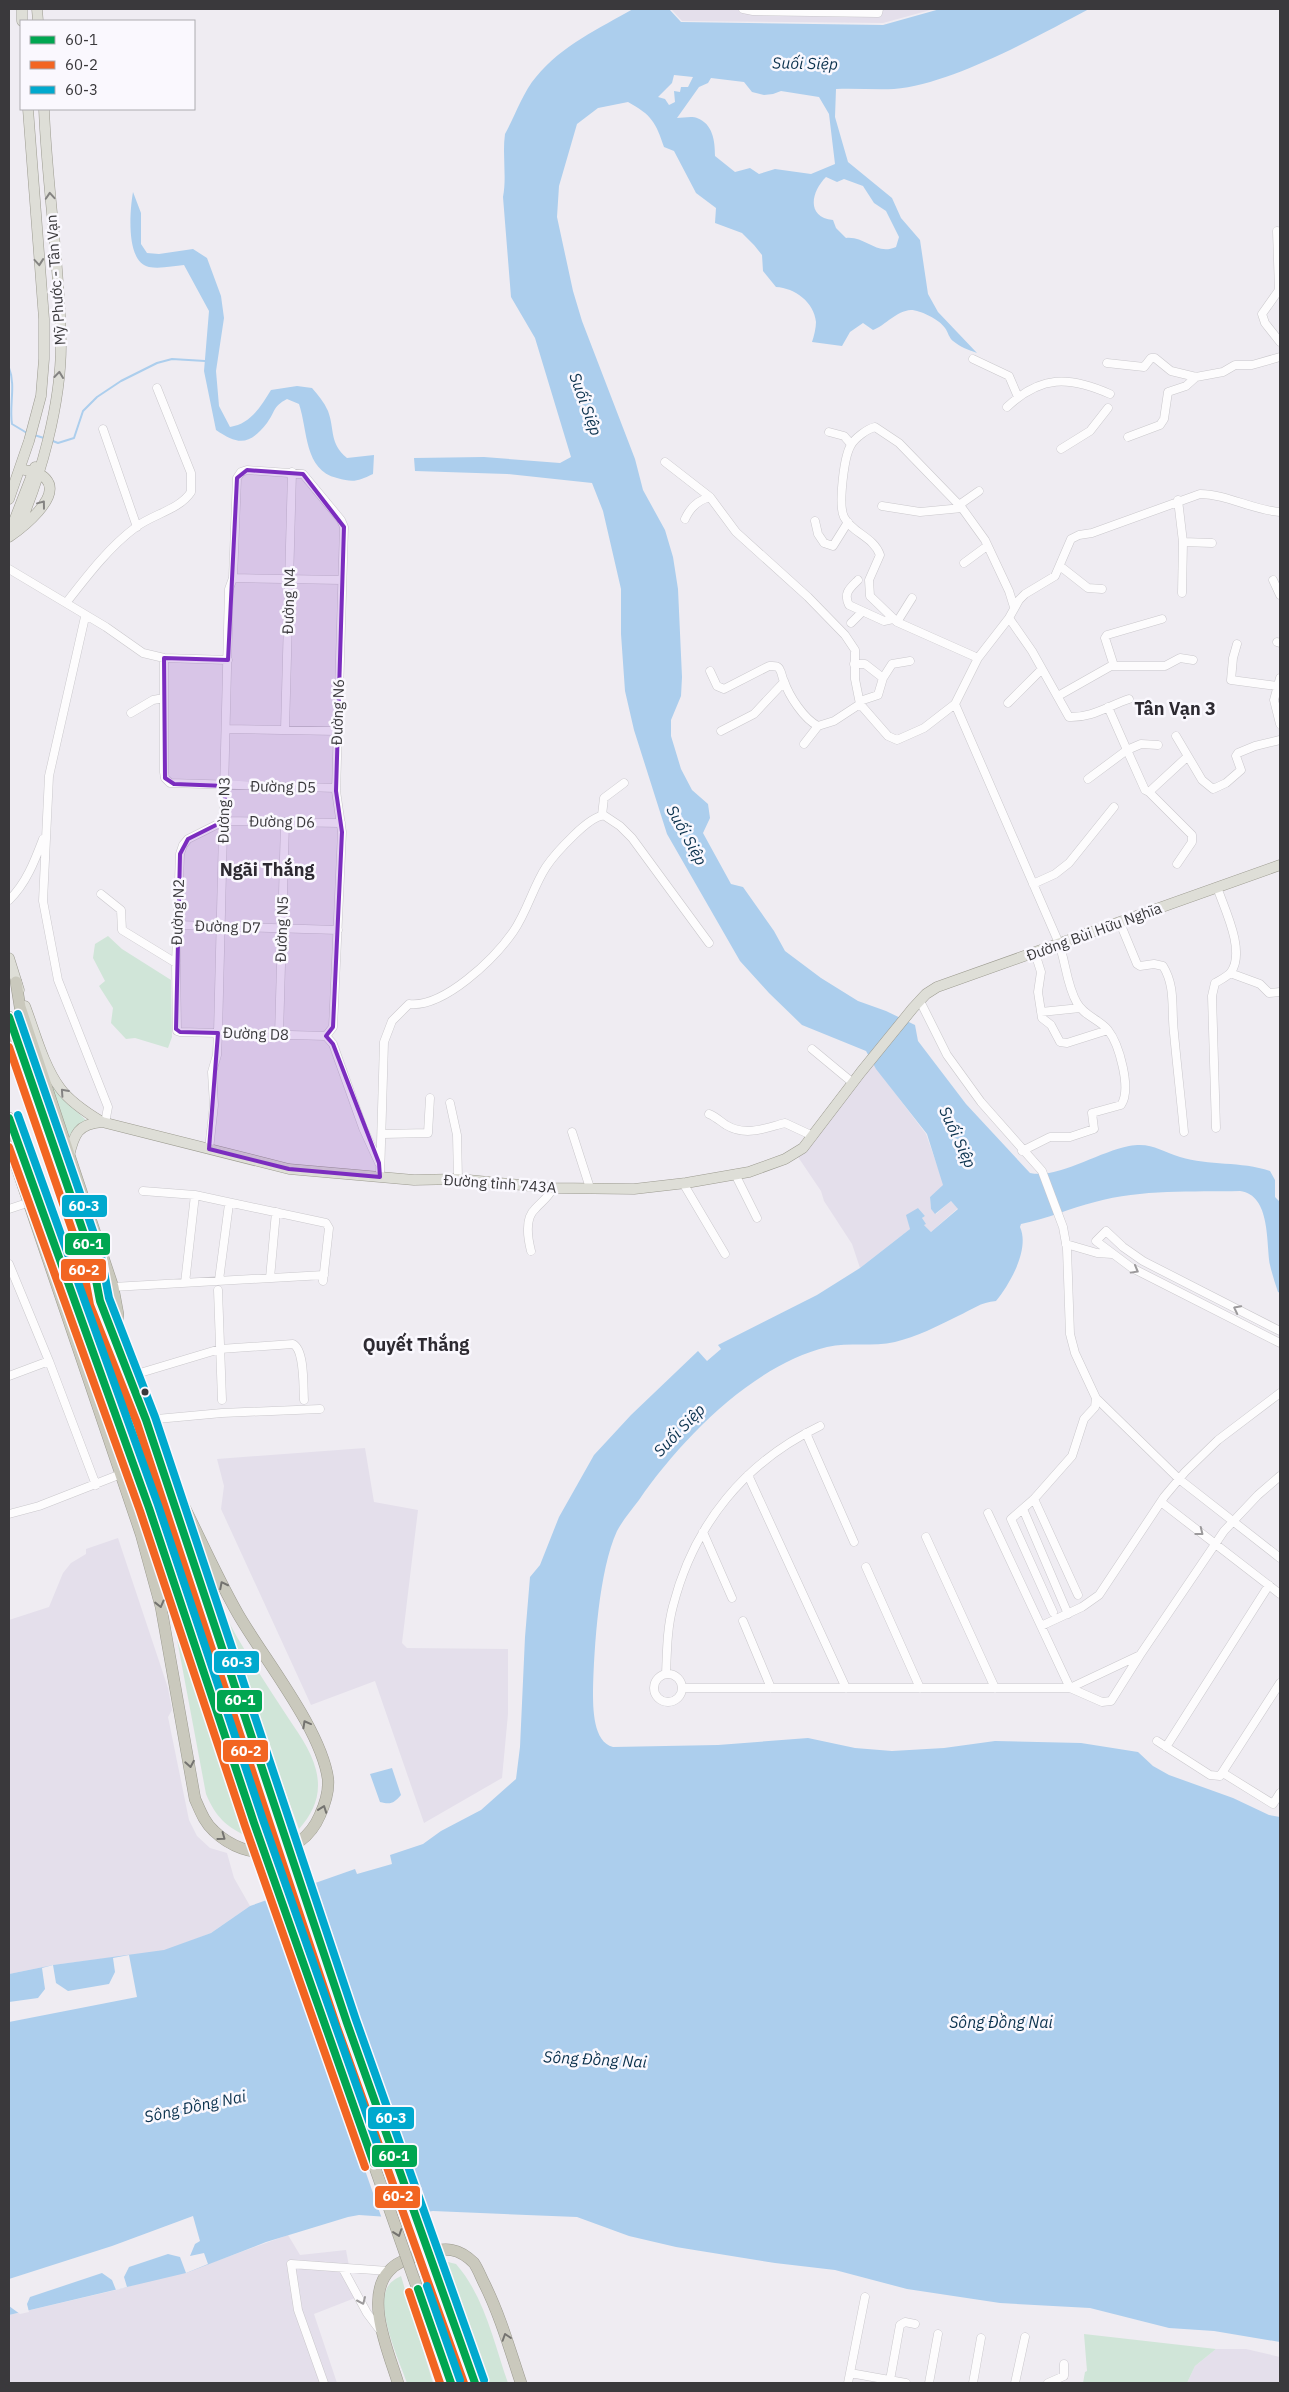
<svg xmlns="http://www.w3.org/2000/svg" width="1289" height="2392" font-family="'IBM Plex Sans',sans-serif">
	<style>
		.built { fill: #e4dfeb }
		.green { fill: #d0e5d8 }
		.water { fill: #acceed; fill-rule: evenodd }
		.pier { fill: #efecf2 }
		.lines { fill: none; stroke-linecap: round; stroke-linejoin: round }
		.stream { stroke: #acceed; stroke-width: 2 }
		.minor-casing { stroke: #cac8cc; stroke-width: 9 }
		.major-casing { stroke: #9c9b90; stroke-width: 11 }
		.highway-casing { stroke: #9c9b90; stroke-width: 12 }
		.minor { stroke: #fdfcfd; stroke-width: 8 }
		.major { stroke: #deded7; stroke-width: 10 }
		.highway { stroke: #cac9bd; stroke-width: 11 }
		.highway-bridge-casing { stroke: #9c9b90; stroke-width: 12; stroke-linecap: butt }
		.highway-bridge { stroke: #cac9bd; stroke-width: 11 }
		.bus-1-casing { stroke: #faf8fe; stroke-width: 11 }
		.bus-2-casing { stroke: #faf8fe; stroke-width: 11 }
		.bus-3-casing { stroke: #faf8fe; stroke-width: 11 }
		.bus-1 { stroke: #00a651; stroke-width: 8 }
		.bus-2 { stroke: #f26522; stroke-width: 8 }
		.bus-3 { stroke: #00a9ce; stroke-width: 8 }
		.oneway { stroke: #848382 }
		.oneway2 { stroke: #9c9a9c }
		.oneway3 { stroke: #747370 }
		.marked { fill: #7b2cbf; fill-opacity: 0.2; stroke: #7b2cbf; stroke-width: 4; stroke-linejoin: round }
		.bus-dot { fill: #3a393c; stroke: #faf8fe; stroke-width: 2 }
		.labels { text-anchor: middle; stroke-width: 5; stroke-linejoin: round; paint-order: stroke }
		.street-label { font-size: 15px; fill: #3a393c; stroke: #faf8fe }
		.water-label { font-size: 16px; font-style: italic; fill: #0b324e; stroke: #faf8fe }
		.quarter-label { font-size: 18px; font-weight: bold; fill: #2d2a31; stroke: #faf8fe }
		.line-badge { stroke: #faf8fe; stroke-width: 2 }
		.badge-label { font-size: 14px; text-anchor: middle; font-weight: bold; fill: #fff }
	</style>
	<rect width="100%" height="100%" fill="#efecf2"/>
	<path class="built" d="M671,9h263l-51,14 -201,-2z
		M873,1064l53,70 18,51 -14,12 1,12 5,5 15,-13 7,7 -27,24 -7,-7 -2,-7 3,-2 -7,-8 -8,21 -50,39 -8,-24 -28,-43 -3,-10 -23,-34z
		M365,1448l9,54 44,8 -16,133 5,5 101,1v65l-6,64 -78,45 -49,-142 -64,24 -90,-196 3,-23 -7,-27z
		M118,1538l50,150 4,22 -4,7 21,103 8,16 13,12 17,5 7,25 16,28 -39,27 -47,18 -111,14 -44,9v-354l40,-13 14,-34 8,-10 15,-9v-5z
		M288,2235l12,20 46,-5 9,48 -41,16 23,69h-328v-68l107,-25 92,-26z
		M1216,2349h30l34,8v26h-93l8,-17z"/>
	<path class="green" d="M108,936l14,13 49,31 1,57 -4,11 -33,-10 -9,1 -15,-16 2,-15 -14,-22 6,-5 -12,-23 2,-14z
		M47,1079l12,16 28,26c-11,3 -15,10 -19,20z
		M210,1583c19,46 48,88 75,130 11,17 26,36 31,57 6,24 -2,42 -17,59z
		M170,1602l79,235c-22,-9 -34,-21 -43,-43z
		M444,2261l12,3c29,33 38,80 52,119h-18l-9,-13z
		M401,2276l32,107h-26c-8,-23 -31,-72 -20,-95 3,-6 8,-9 14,-12z
		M1084,2334l132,15 -21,17 -8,17h-104l2,-11 2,-1z"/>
	<path class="water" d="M633,9h36l12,13 202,3 57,-16h149c-53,28 -137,75 -195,80 -19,1 -39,-1 -58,0l-1,28 13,45 44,36 9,20 19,22 8,54 10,18 39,41c-8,-3 -17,-6 -24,-12 -4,-3 -5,-9 -8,-13 -5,-8 -25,-18 -34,-18 -15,1 -25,15 -38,20l-10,-7 -13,9 -8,14 -30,-4c2,-6 4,-14 4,-20 -2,-20 -21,-34 -40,-35l-13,-16 -1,-16 -8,-10 -12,-12 -27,-10 1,-15 -20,-15 -22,-42 -10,-4c-8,-24 -12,-32 -36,-45l-30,6 -21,16 -18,62 -2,31 16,74 9,30 53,138 8,31 22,40 8,27 5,32 4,88 -1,19 -10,24v16l10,33 11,21 16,14 2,14 -7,15 28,51 12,3 31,44 11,20 36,27 37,23 28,10 29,14 3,16 48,63 64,69c28,6 68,-21 99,-27 23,-4 31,5 51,11 29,9 61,4 90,14l5,9v17l5,5v91l-2,-1c-3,-9 -6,-18 -8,-27 -4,-22 1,-70 -30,-74 -48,1 -98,-2 -145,11 -25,6 -48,17 -74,22l-1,3c10,22 -10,57 -24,74 -15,1 -25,9 -38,15 -20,10 -42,21 -63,26 -22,5 -46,0 -68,5 -74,18 -146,92 -188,153 -7,9 -16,20 -22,31 -18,39 -23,116 -24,160 0,17 0,51 20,56l105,-2 90,-7 47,10 37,3 52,-3 51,-7 86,2 57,9 15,14 16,9 64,23 36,17 11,2v525l-66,-11 -45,-3 -79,-20 -90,-5 -93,-14 -72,-19 -60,-7 -99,-16 -47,-11 -52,-19 -144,-6 -45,6 -29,-2 -11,2 -82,25 -80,31 -177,42v-341l44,-9 111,-15 47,-17 39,-27 105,-37 2,5 35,-10 -2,-9 33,-11 18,-13 40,-21 35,-31 4,-32 5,-110 5,-60 10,-12 19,-48 35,-62 37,-40 67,-64 9,10 14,-12 -3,-4 99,-50 43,-27 50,-39 -4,-14 12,-7 7,8 -3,2 4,6 -2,1 7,7 27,-23 -7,-8 -16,13 -4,-5 -1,-12 13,-12 -16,-51 -51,-65 -10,-18 -64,-26 -33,-32 -29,-32 -73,-127 -33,-104 -9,-39 -4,-57v-45l-18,-78 -11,-28 -85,-9 -92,-3 -1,-13 70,-1 76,6 11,-6 -36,-119 -24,-41 -8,-100c4,-21 -1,-42 2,-63 10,-18 18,-42 31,-57 26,-32 64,-49 97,-68zM674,75l19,2 -5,10h-7l-1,5 -6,-1 1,11 -6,3 -4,-6 -7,-2 14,-14zM711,78l33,4 8,10 12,3 9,-1 8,-3 38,6 10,17 6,50 -24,10 -36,-5 -16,5 -9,-6 -15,4 -20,-16c0,-15 -2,-32 -18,-38 -5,-2 -14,0 -20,0l22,-31 9,-4zM826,177l11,5 7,-3 19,7 11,17 12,8 13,26 -3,10c-20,9 -30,-11 -50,-9l-10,-10 -3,-8c-27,-3 -22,-28 -7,-43z
		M133,192l8,21v31l6,9 12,1 34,-5 14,9 14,38 3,22 -8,53 3,35 11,21c21,-3 31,-21 41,-37l26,-4 15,2c6,7 12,14 16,23 7,19 1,32 19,47l27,-3 -1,19c-15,7 -19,9 -36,4 -33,-8 -29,-47 -38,-74l-12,-5c-15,8 -11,12 -20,24 -18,23 -29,22 -51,7l-12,-59 5,-60 -25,-46c-10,1 -24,4 -35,2 -24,-5 -19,-58 -16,-75z
		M392,1768l9,27c-7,8 -10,10 -21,7l-10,-28z"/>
	<path class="pier" d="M311,1882l114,332 -43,5 -112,-322z
		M129,1955l8,42 -128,25v-20l29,-4 7,-9 -3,-21 11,-3 3,18 12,8 41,-7 6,-12 -2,-14z
		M193,2216l7,25 -5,3 -5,12 14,-3 4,11 -22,9 -6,-16 -12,-3 -39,13 -5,10 3,10 -11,3 -4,-10 -10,-7 -72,24 -3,7 2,8 -9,2 -11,-8v-27l103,-33z"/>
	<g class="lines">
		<path class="stream" d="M9,368c7,17 0,38 3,56l15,9
			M34,435l10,3
			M50,440l8,3 16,-5 9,-27 14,-14 24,-16 36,-18 15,-4 33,2"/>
		<g class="minor-casing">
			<path id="minor" d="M743,9l10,2 125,2 1,-4
				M1277,231l2,59 -17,24 3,9 15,19
				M973,359l36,17 9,21
				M1107,363l37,4 7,-9h4l16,13 25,6 27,-5 12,-7h17l28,-8
				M1007,407c34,-32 62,-31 103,-13
				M103,429l34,98
				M829,432l15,4 7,8
				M1128,437l32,-12 4,-6 4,-27 18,-6 10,-9
				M1061,449l29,-18 18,-23
				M665,462l45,35 26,35 72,65 37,38 10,15v29l5,25 28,32 9,4 27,-12 31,-24 23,-46 31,-40 10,-18 6,-6 30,-18 16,-37 8,-4 13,-2 108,-39c27,0 52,16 80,18
				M1178,500l5,42 -1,51
				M959,505l20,-14
				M882,506l38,6 42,-4
				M685,519c5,-11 13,-19 25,-22
				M815,521l3,13 6,9 9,3 15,-24
				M1183,542l29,1
				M964,563l23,-17
				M1060,566l28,22 14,1
				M9,569l97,58 37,26 21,5 64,2
				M233,578l109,2
				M858,580c-8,8 -15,13 -9,25l35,16 9,-2
				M1273,580l7,15
				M66,603c21,-27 43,-56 70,-76 17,-13 43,-17 55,-35v-19l-34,-85
				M85,617l-36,159 -6,125 15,79 50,127 -3,16
				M1009,618l23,33 37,66c23,1 39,-11 60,-18
				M897,622l15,-24
				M851,623l11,-11
				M1277,642l3,1
				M1237,644l-4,14 -2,22 46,6
				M164,658v114l1,6 5,5 166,5
				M978,658l-81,-36 -27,-26 -1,-16 11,-25c-6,-18 -28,-22 -36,-38 -6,-12 0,-61 7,-72 4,-7 16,-16 24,-18l24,16 63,65 23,32 24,51 5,16
				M854,664h11l18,14
				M1114,666l-9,-28 2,-3 55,-16
				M710,671l7,15 7,3 45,-23c5,0 9,-1 11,4 2,3 2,8 4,11 5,15 20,38 34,45l16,-5 26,-17
				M1280,678l-6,22 6,24
				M1058,696l53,-30h54l15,-8 13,2
				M860,701l18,-6 5,-17 9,-14 18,-3
				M1008,703l34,-34
				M955,704c35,79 69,158 103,237 8,20 8,43 19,62 7,13 22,16 31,27 11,14 24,59 13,75l-29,8 2,16 -24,8h-20l-28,14
				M1108,707l19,43 14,-6 17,1
				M131,713l22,-13 11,-2
				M226,729l111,2
				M285,730l7,-258
				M721,731l33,-17 30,-32
				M1176,736l26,44 11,9 13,-6 15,-13 -5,-14 2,-3 17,-7 25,-6
				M804,744l14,-18
				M1088,779l39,-29 18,40 4,2 38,-35
				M1149,792l43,43v7l-15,22
				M602,815l2,-17 20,-15
				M1033,884l22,-10 14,-11 45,-56
				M101,894l20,16 1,20 54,33
				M9,900c17,-16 26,-40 34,-61
				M1120,923l17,41 3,2 14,-2 9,2c13,21 8,43 11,67 3,33 7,66 10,99
				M177,925l161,5
				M1035,953l6,19 -3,20 4,26 9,7 9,17 7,1 41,-13
				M1230,973l30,11 9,9 11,-1
				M920,1001l27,54 34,47 61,69 21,56 4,22 3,85 5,19 21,45 -1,9 -11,12 -12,37 -38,43 -23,20 42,93
				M1041,1012l39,-4
				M279,1035l6,-212
				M326,1036l7,8 30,84 16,35
				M812,1049l41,34
				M450,1103l7,32 1,44
				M709,1114c7,3 11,7 17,11 20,12 39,3 59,-2l28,13
				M1216,1128l-4,-132 3,-13c5,-3 12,-6 16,-11 15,-21 -7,-64 -14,-85
				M572,1132l18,56
				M383,1134l45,-1 2,-35
				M209,1149l5,-44 -2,-33 5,-17 1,-22c4,-148 8,-296 11,-444l4,-11 4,-100 4,-6 6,-2 56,4 38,46 3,7 -8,264c2,14 4,27 6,41l-9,195 -7,9 -146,-4 -3,-1 -1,-68 4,-109 3,-9 5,-6 36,-18 117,2
				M735,1174l22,44
				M380,1177l4,-135 8,-21 17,-17c35,4 85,-45 104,-72 14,-20 20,-45 33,-65 8,-12 45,-54 59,-51l15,10 12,12 77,105
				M683,1183l42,71
				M143,1191l52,4 131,28 3,5 -6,53
				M9,1209l24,-8
				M1066,1244l31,9 15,1
				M531,1251c-3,-12 -7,-32 4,-42 7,-8 13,-11 18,-21
				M9,1264l40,97 47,124
				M270,1278l6,-66
				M219,1280l10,-76
				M185,1283l10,-88
				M113,1287l211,-12
				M218,1290l4,110
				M1280,1331l-137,-70 -20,-14 -17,-16 -10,10 36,27 148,75
				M9,1376l40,-15
				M130,1376l90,-27 73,-5c12,6 10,43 11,56
				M1096,1398l83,81 101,79
				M146,1420l76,-7 98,-4
				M806,1433l48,109
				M748,1475l98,213
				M1034,1499l44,96
				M1161,1502l119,92
				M1023,1509l45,105
				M988,1513l82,175
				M9,1514l30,-8 82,-32
				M703,1532l29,66
				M926,1537l69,151
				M866,1567l54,121
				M743,1621l28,67
				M1041,1626l41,-19 17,-12 65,-98 21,-25 33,-32 62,-47
				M654 1688a14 14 0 1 1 28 0a14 14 0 1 1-28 0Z
				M666,1674c1,-23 1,-46 7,-68 21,-82 72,-144 147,-180
				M682,1688h388l32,14 9,-1 29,-46
				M1070,1688l70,-33 84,-124 34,-36 22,-19
				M1157,1741l53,34 10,1 60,-93
				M1166,1747l103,-162
				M1223,1773l50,31 7,-11
				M343,2269l24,44 12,16
				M850,2373l56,10
				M890,2380l10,-55 5,-3 10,2
				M324,2383l-26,-73 -7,-46 97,7
				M848,2383l17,-86
				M929,2383l9,-49
				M973,2383l8,-45
				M1015,2383l10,-46
				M1048,2383l16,-7v-12"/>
		</g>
		<g class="major-casing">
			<path id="major" d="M22,9v12
				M37,9l1,12
				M9,499l20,-58 12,-45 3,-37v-40l-16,-210
				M17,531c24,-54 44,-127 44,-187 -1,-79 -14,-157 -17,-235
				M9,534l26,-67
				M9,537c13,-9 53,-40 37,-58 -6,-7 -18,-8 -26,-10
				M9,958l10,32
				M25,1006c10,26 18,59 35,82 10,14 27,25 42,34l187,47 125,11 44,-1 95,9 81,1 52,-6 63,-11 36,-13 18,-11 58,-76 52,-64 13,-14 11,-7 343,-122
				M69,1156c5,-22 9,-32 33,-34"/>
		</g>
		<g class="highway-casing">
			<path id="highway" d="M16,982l4,25 93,280 5,27 -3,24
				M9,1017l8,23
				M9,1034l106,309 15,33 32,90
				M9,1118l140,390 105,315
				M9,1144l132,390 20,73 34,192c5,11 9,23 19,32 33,32 87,29 106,-16 5,-11 9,-24 8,-36 -7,-50 -64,-120 -90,-165 -29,-51 -50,-105 -79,-155
				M101,1325l4,12 1,41
				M167,1484l109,332
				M433,2272l42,111
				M414,2279l37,104
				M398,2383c-9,-30 -34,-85 -9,-112 9,-11 24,-13 37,-18 20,-6 33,-5 48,10 4,6 7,14 10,20 16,32 26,67 37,100"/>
		</g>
		<use href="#minor" class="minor"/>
		<use href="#major" class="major"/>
		<use href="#highway" class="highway"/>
		<g class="highway-bridge-casing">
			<path id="highway-bridge" d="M276,1816l157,456
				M254,1823l160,456"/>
		</g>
		<use href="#highway-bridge" class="highway-bridge"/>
		<g class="bus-1-casing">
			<path id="bus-1" d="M9,1017l82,237 9,47 46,119 201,603 128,360
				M9,1118l140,390 105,315 120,341
				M418,2289l33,94"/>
		</g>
		<g class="bus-2-casing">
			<path id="bus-2" d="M9,1047l72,209 9,49 47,118 200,604 127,356
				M9,1147l131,364 105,315 120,341
				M409,2292l31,91"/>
		</g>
		<g class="bus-3-casing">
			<path id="bus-3" d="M18,1014l82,237 9,47 46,119 201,603 128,360
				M18,1115l140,390 105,315 120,341
				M427,2286l33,94"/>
		</g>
		<use href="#bus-1" class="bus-1"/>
		<use href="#bus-2" class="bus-2"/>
		<use href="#bus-3" class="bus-3"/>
	</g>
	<defs><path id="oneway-chevron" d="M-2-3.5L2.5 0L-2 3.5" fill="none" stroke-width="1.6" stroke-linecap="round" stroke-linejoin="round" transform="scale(1.25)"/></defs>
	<g class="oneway">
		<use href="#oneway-chevron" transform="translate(50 196) rotate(-94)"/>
		<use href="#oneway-chevron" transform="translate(39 262) rotate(85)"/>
		<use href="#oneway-chevron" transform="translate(59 375) rotate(-84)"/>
		<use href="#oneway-chevron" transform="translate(42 504) rotate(-53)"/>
		<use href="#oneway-chevron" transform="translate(64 1092) rotate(-132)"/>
	</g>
	<g class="oneway2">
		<use href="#oneway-chevron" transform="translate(1135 1270) rotate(29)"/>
		<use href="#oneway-chevron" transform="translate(1237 1309) rotate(-153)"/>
		<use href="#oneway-chevron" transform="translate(1200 1532) rotate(38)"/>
		<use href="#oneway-chevron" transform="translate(362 2301) rotate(66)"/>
	</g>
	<g class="oneway3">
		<use href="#oneway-chevron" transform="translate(223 1585) rotate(-117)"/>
		<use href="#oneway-chevron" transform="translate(160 1604) rotate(76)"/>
		<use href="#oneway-chevron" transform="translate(306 1724) rotate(-119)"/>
		<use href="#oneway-chevron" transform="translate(190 1764) rotate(80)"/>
		<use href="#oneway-chevron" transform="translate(323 1809) rotate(-70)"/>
		<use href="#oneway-chevron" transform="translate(222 1837) rotate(36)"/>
		<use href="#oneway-chevron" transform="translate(398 2233) rotate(71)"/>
		<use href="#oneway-chevron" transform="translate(506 2337) rotate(-108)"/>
	</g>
	<path class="marked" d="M247,470l56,4 41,53 -8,264 6,41 -9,195 -7,9 7,8 46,119 1,14 -91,-8 -80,-20 9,-116 -38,-1 -4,-3 4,-175 8,-15 36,-18 1,-35 -51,-2 -9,-6 -1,-120 64,2 9,-182z"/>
	<circle class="bus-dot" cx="145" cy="1392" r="4.5"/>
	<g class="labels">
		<g class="street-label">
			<text transform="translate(56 280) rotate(-94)" y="5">Mỹ Phước - Tân Vạn</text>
			<text transform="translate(289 601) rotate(-88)" y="5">Đường N4</text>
			<text transform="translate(338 712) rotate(-88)" y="5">Đường N6</text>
			<text transform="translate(283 787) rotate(1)" y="5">Đường D5</text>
			<text transform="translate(224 810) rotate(-89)" y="5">Đường N3</text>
			<text transform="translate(282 822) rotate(1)" y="5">Đường D6</text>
			<text transform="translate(178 912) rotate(-88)" y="5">Đường N2</text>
			<text transform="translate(228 927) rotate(2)" y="5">Đường D7</text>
			<text transform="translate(282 929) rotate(-88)" y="5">Đường N5</text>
			<text transform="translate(1094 932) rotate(-20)" y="5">Đường Bùi Hữu Nghĩa</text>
			<text transform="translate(256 1034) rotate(2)" y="5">Đường D8</text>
			<text transform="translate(500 1184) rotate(4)" y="5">Đường tỉnh 743A</text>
		</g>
		<g class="water-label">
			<text transform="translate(805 63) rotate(1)" y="6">Suối Siệp</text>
			<text transform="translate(586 404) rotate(70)" y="6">Suối Siệp</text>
			<text transform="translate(687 835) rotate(61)" y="6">Suối Siệp</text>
			<text transform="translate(958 1137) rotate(65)" y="6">Suối Siệp</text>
			<text transform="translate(679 1430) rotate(-46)" y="6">Suối Siệp</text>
			<text x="1001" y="2028">Sông Đồng Nai</text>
			<text transform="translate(595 2059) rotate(3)" y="6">Sông Đồng Nai</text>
			<text transform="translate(195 2106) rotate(-12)" y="6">Sông Đồng Nai</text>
		</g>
		<g class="quarter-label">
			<text x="1175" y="715">Tân Vạn 3</text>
			<text x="267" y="876">Ngãi Thắng</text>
			<text x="416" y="1351">Quyết Thắng</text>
		</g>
	</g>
	<g class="line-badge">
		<rect x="61" y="1194" width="47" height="24" rx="5" fill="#00a9ce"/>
		<rect x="64" y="1232" width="47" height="24" rx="5" fill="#00a651"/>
		<rect x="60" y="1258" width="47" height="24" rx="5" fill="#f26522"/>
		<rect x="213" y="1650" width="47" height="24" rx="5" fill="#00a9ce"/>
		<rect x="216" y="1689" width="47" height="24" rx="5" fill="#00a651"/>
		<rect x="222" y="1739" width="47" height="24" rx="5" fill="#f26522"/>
		<rect x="367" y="2106" width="48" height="24" rx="5" fill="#00a9ce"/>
		<rect x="371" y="2144" width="47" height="24" rx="5" fill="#00a651"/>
		<rect x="374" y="2185" width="47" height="24" rx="5" fill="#f26522"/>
	</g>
	<g class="badge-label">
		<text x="84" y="1211">60-3</text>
		<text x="88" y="1249">60-1</text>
		<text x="84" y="1275">60-2</text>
		<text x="237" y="1667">60-3</text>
		<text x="240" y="1705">60-1</text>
		<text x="246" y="1756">60-2</text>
		<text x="391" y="2123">60-3</text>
		<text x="394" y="2161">60-1</text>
		<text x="398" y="2201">60-2</text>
	</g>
	<rect width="1289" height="2392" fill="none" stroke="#3a393c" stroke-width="20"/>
	<rect x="20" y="20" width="175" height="90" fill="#faf8fe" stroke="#adacb0"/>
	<rect x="30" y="36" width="25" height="8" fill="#00a651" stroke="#adacb0"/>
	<text x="65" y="45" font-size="15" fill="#3a393c">60-1</text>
	<rect x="30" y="61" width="25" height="8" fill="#f26522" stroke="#adacb0"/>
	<text x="65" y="70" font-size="15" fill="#3a393c">60-2</text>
	<rect x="30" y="86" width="25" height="8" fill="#00a9ce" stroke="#adacb0"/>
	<text x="65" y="95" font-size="15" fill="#3a393c">60-3</text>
</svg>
